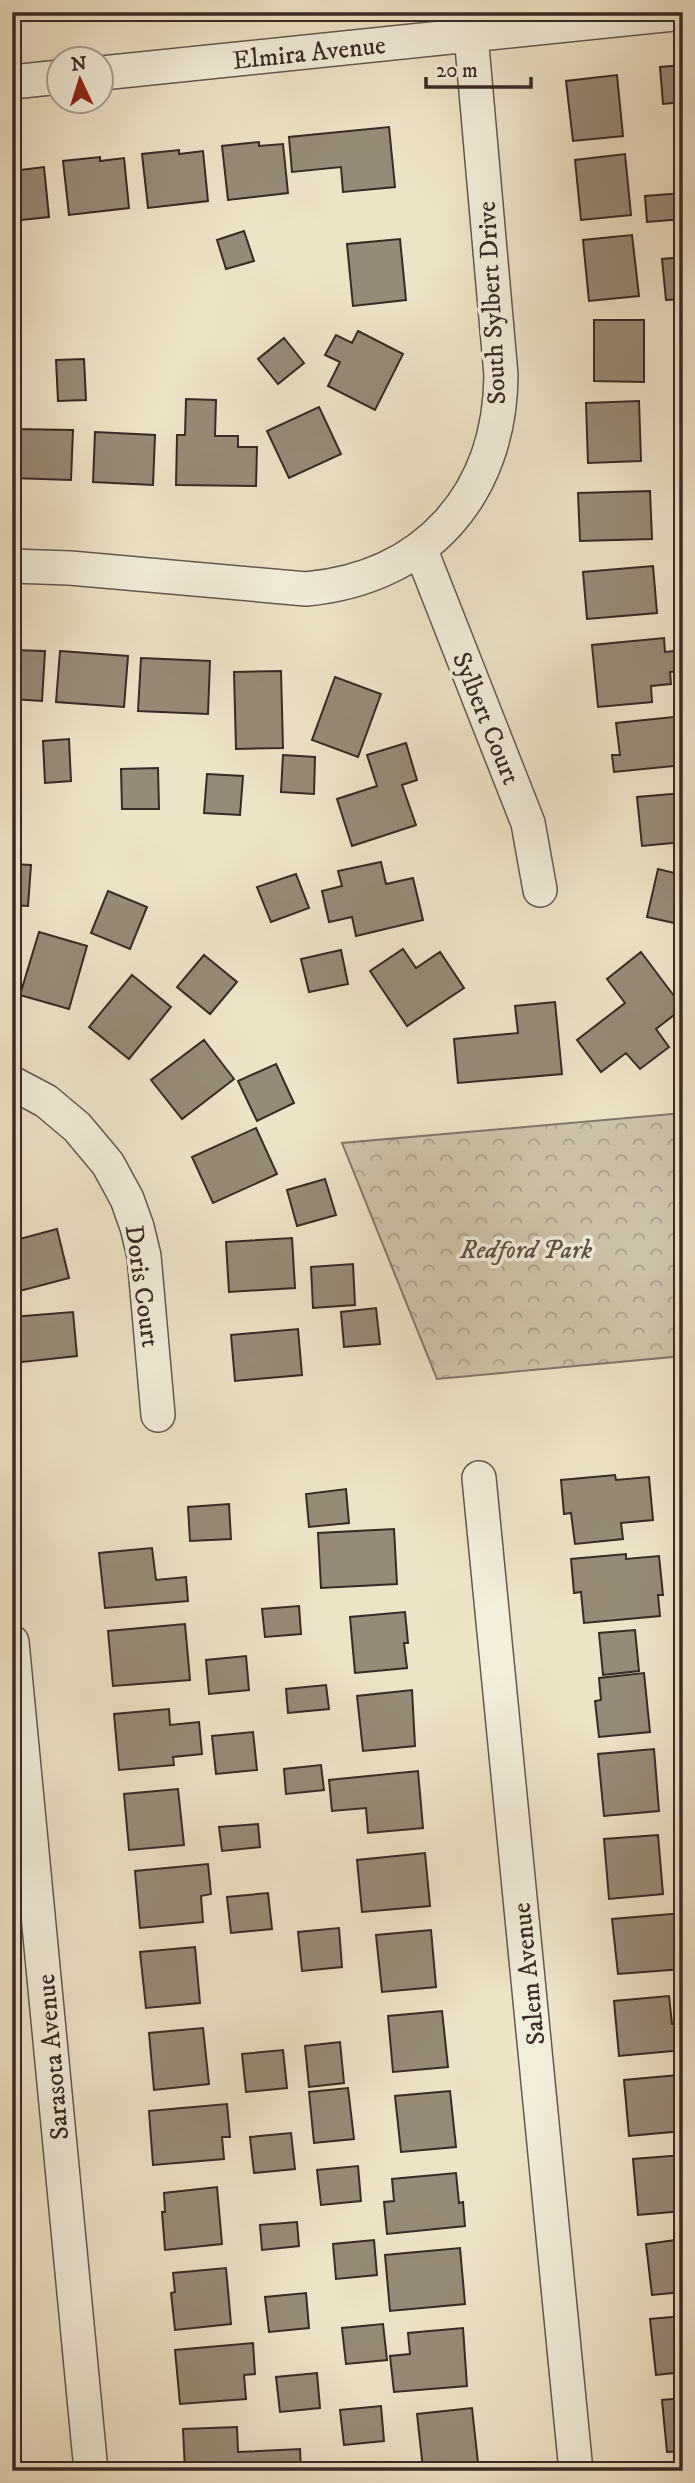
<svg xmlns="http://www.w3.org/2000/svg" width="695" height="2483" font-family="'IM FELL DW Pica',serif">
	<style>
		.park { fill: url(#park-crowns); stroke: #827867; stroke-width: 2 }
		.building { fill: #968b78; stroke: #372b23; stroke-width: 2 }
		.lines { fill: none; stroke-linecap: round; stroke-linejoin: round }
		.street-casing { stroke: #64594c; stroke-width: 36 }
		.street { stroke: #f3eddb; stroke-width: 33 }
		.labels { text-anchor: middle; stroke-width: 7; stroke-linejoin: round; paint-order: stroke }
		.street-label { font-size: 26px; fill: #372b23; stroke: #f3eddb }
		.park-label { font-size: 26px; font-style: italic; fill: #5d5145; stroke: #f3eddb }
	</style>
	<defs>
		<pattern id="park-crowns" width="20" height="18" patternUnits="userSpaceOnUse" patternTransform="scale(1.75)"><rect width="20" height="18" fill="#cec4ab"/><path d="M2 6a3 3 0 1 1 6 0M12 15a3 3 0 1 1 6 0" fill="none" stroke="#a89f8b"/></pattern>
	</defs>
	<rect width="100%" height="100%" fill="#ede3c7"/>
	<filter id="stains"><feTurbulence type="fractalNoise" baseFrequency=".00286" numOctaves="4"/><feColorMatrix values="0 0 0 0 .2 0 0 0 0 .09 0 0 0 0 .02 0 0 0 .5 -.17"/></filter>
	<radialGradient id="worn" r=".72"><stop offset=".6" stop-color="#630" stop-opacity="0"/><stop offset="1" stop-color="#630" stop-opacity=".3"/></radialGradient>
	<path class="park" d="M683,1113v243l-246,23 -95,-236z"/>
	<path class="building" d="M683,65v37l-20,2 -3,-37z
		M617,75l6,61 -50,5 -7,-60z
		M389,127l6,60 -52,5 -2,-25 -49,5 -3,-35z
		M259,142v4l24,-2 5,49 -60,7 -6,-54z
		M179,150v4l24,-3 5,50 -60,7 -6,-54z
		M625,154l6,61 -50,5 -6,-60z
		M100,157v4l24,-3 5,50 -60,7 -6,-54z
		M20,166v4l24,-3 5,50 -37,4v-54z
		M683,193v26l-36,3 -2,-26z
		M244,231l10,30 -28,8 -9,-29z
		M632,235l7,61 -50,5 -6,-61z
		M400,239l6,61 -53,6 -6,-62z
		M683,257v42l-17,1 -4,-41z
		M594,320h50v62l-50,-1z
		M358,331l45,23 -28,56 -47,-24 12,-24 -15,-7 11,-20 16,8z
		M284,338l20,25 -26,21 -20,-25z
		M84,359l2,41 -28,1 -2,-41z
		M186,399l30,1 -1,36h23v11h19l-1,39 -80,-1 1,-50h8z
		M639,401l2,60 -53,2 -2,-60z
		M319,407l22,47 -52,24 -22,-47z
		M13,429l60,1 -2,50 -59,-2z
		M95,432l60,3 -2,50 -60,-3z
		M677,448l6,1v41h-7z
		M650,491l2,48 -72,2 -2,-48z
		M653,566l4,47 -70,6 -4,-47z
		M664,638l1,14 18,-2v21l-13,1 1,12 -20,2 1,16 -54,5 -6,-62z
		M12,650l33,1 -3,50 -30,-2z
		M60,651l68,5 -4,51 -68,-5z
		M141,658l69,3 -2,53 -70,-3z
		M281,671l2,77 -47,1 -2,-77z
		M335,677l46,17 -23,63 -46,-17z
		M683,716v49l-69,7 -2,-17h8l-4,-32z
		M69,739l2,42 -26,2 -2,-42z
		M406,743l11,37 -15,5 14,40 -64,21 -15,-47 40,-13 -10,-31z
		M12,755h5l2,39 -7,1z
		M283,755l32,2 -1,37 -33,-2z
		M158,768l1,41h-37l-1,-40z
		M207,774l36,2 -3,39 -36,-2z
		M683,793v49l-41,4 -5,-49z
		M381,862l5,22 27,-6 10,42 -67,16 -4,-19 -23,5 -7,-31 20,-5 -4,-15z
		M12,864l19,1 -3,41 -16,-1z
		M658,869l25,6v50l-36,-8z
		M296,874l13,34 -38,14 -14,-35z
		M108,891l39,16 -17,42 -39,-16z
		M39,932l48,14 -18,63 -49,-14z
		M403,949l13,19 24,-16 24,36 -57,38 -37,-55z
		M341,950l7,34 -39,8 -8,-33z
		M641,952l42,56 -27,21 13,18 -29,22 -14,-16 -25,19 -24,-32 48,-37 -18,-24z
		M204,955l33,27 -27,32 -33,-27z
		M132,975l39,32 -42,52 -40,-32z
		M555,1002l7,72 -104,9 -4,-44 64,-6 -3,-27z
		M204,1040l30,39 -52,40 -31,-39z
		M276,1064l18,39 -37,18 -19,-40z
		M256,1128l21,46 -64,29 -21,-46z
		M325,1179l11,36 -39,11 -10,-36z
		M57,1229l12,49 -57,15v-52z
		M292,1238l3,50 -66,4 -3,-50z
		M353,1264l2,41 -42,3 -2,-41z
		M376,1308l4,36 -36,3 -3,-35z
		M73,1312l4,44 -64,7 -1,-46z
		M298,1329l4,46 -67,6 -4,-46z
		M615,1475l1,5 33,-3 4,43 -32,3 2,16 -48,5 -4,-31 -7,1 -3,-34z
		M346,1489l3,34 -40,4 -3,-33z
		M229,1504l2,35 -41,2 -2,-34z
		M394,1529l3,55 -76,4 -3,-55z
		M152,1548l4,32 30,-3 2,24 -83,7 -6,-55z
		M626,1554v5l33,-3 4,39h-5l2,21 -76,7 -3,-31 -7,1 -3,-34z
		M299,1606l2,28 -36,3 -3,-28z
		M405,1612l3,31h-4l3,25 -52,5 -5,-56z
		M185,1624l5,56 -77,6 -5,-55z
		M635,1630l4,41 -36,4 -4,-42z
		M246,1656l3,34 -40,4 -3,-34z
		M644,1673l6,59 -51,5 -4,-36 6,-1 -2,-22z
		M326,1685l3,24 -41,4 -2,-24z
		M412,1690l3,56 -52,5 -6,-55z
		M169,1709l1,16 29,-3 3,32 -29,3 1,8 -55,5 -5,-56z
		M253,1732l4,38 -41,4 -4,-38z
		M654,1749l5,62 -55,5 -6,-62z
		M321,1765l3,25 -38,4 -2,-25z
		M418,1771l5,57 -55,5 -2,-25 -34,3 -3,-31z
		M178,1789l6,56 -55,5 -5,-56z
		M258,1824l2,23 -38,4 -3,-24z
		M658,1835l5,59 -54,5 -5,-60z
		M425,1853l5,53 -68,6 -5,-52z
		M208,1864l3,30 -10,2 2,26 -63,6 -5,-57z
		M268,1893l4,36 -41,4 -4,-36z
		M683,1913v56l-65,5 -6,-55z
		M339,1928l3,39 -40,4 -4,-39z
		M431,1930l5,57 -54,5 -6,-57z
		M195,1947l5,56 -54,5 -6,-56z
		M669,1996l3,28 11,-1v27l-64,6 -5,-55z
		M442,2011l6,56 -55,5 -5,-56z
		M203,2028l6,56 -55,6 -5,-57z
		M340,2042l4,41 -35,4 -4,-41z
		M283,2050l4,38 -41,4 -4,-38z
		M678,2075l2,24h3v32l-54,5 -5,-56z
		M348,2088l6,51 -40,4 -5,-51z
		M450,2091l6,56 -55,5 -6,-56z
		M227,2104l3,33h-8l2,22 -71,6 -4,-54z
		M291,2133l4,36 -41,4 -4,-36z
		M683,2155v56l-45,4 -5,-56z
		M358,2166l3,35 -40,4 -4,-35z
		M456,2173l3,30 4,-1 2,24 -78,8 -3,-32 10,-1 -2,-22z
		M217,2187l5,57 -57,6 -3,-38h3l-1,-19z
		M297,2222l2,24 -37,4 -2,-25z
		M683,2239v53l-31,3 -6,-51z
		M374,2240l3,35 -41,4 -3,-35z
		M460,2248l5,56 -75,7 -5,-56z
		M226,2268l5,56 -56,6 -4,-37 4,-1 -2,-19z
		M306,2293l3,35 -40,4 -4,-35z
		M683,2316v56l-27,3 -6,-56z
		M383,2324l4,36 -41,4 -4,-36z
		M463,2328l4,58 -73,6 -4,-36 20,-2 -2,-21z
		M253,2343l2,31 -11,1 2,24 -66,5 -5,-54z
		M317,2373l3,35 -40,4 -4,-35z
		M683,2398v53l-16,1 -5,-52z
		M381,2406l3,35 -40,4 -4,-35z
		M472,2408l6,55 -55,6 -6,-55z
		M237,2427l1,25 62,-3 1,22h-116l-2,-42z"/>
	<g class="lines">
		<g class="street-casing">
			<path id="street" d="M102,73l581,-60
				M12,82l48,-5
				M420,548l108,275 12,67
				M12,566l58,2 236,21c120,-11 194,-94 195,-214l-32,-363
				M12,1083l34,18 31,26 31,37 19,35 10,28 7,29 14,159
				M479,1478l97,993
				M12,1642l79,829"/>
		</g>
		<use href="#street" class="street"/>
	</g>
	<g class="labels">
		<g class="street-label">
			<text transform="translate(309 52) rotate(-6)" y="9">Elmira Avenue</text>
			<text transform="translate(491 303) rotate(-93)" y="9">South Sylbert Drive</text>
			<text transform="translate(487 718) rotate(68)" y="9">Sylbert Court</text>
			<text transform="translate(143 1286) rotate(82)" y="9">Doris Court</text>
			<text transform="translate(528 1974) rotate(-96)" y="9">Salem Avenue</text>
			<text transform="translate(52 2057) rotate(-95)" y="9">Sarasota Avenue</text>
		</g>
		<g class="park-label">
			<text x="526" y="1258">Redford Park</text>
		</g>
	</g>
	<rect width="695" height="2483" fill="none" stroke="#ede3c7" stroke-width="42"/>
	<rect x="14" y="14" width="667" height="2455" fill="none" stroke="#372b23" stroke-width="3.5"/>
	<rect x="21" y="21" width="653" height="2441" fill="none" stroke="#372b23" stroke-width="2"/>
	<g transform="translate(80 80) rotate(356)"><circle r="33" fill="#f3eddb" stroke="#a89f91" stroke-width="2"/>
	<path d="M0-5L12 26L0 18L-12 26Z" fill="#8f2418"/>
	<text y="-10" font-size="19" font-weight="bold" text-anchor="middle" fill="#372b23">N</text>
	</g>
	<path d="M426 77v10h105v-10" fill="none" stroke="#372b23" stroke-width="3.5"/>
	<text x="436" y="77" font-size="21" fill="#372b23" stroke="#f3eddb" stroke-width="5" paint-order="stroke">20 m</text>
	<rect width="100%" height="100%" filter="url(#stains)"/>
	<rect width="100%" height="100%" fill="url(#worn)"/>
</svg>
